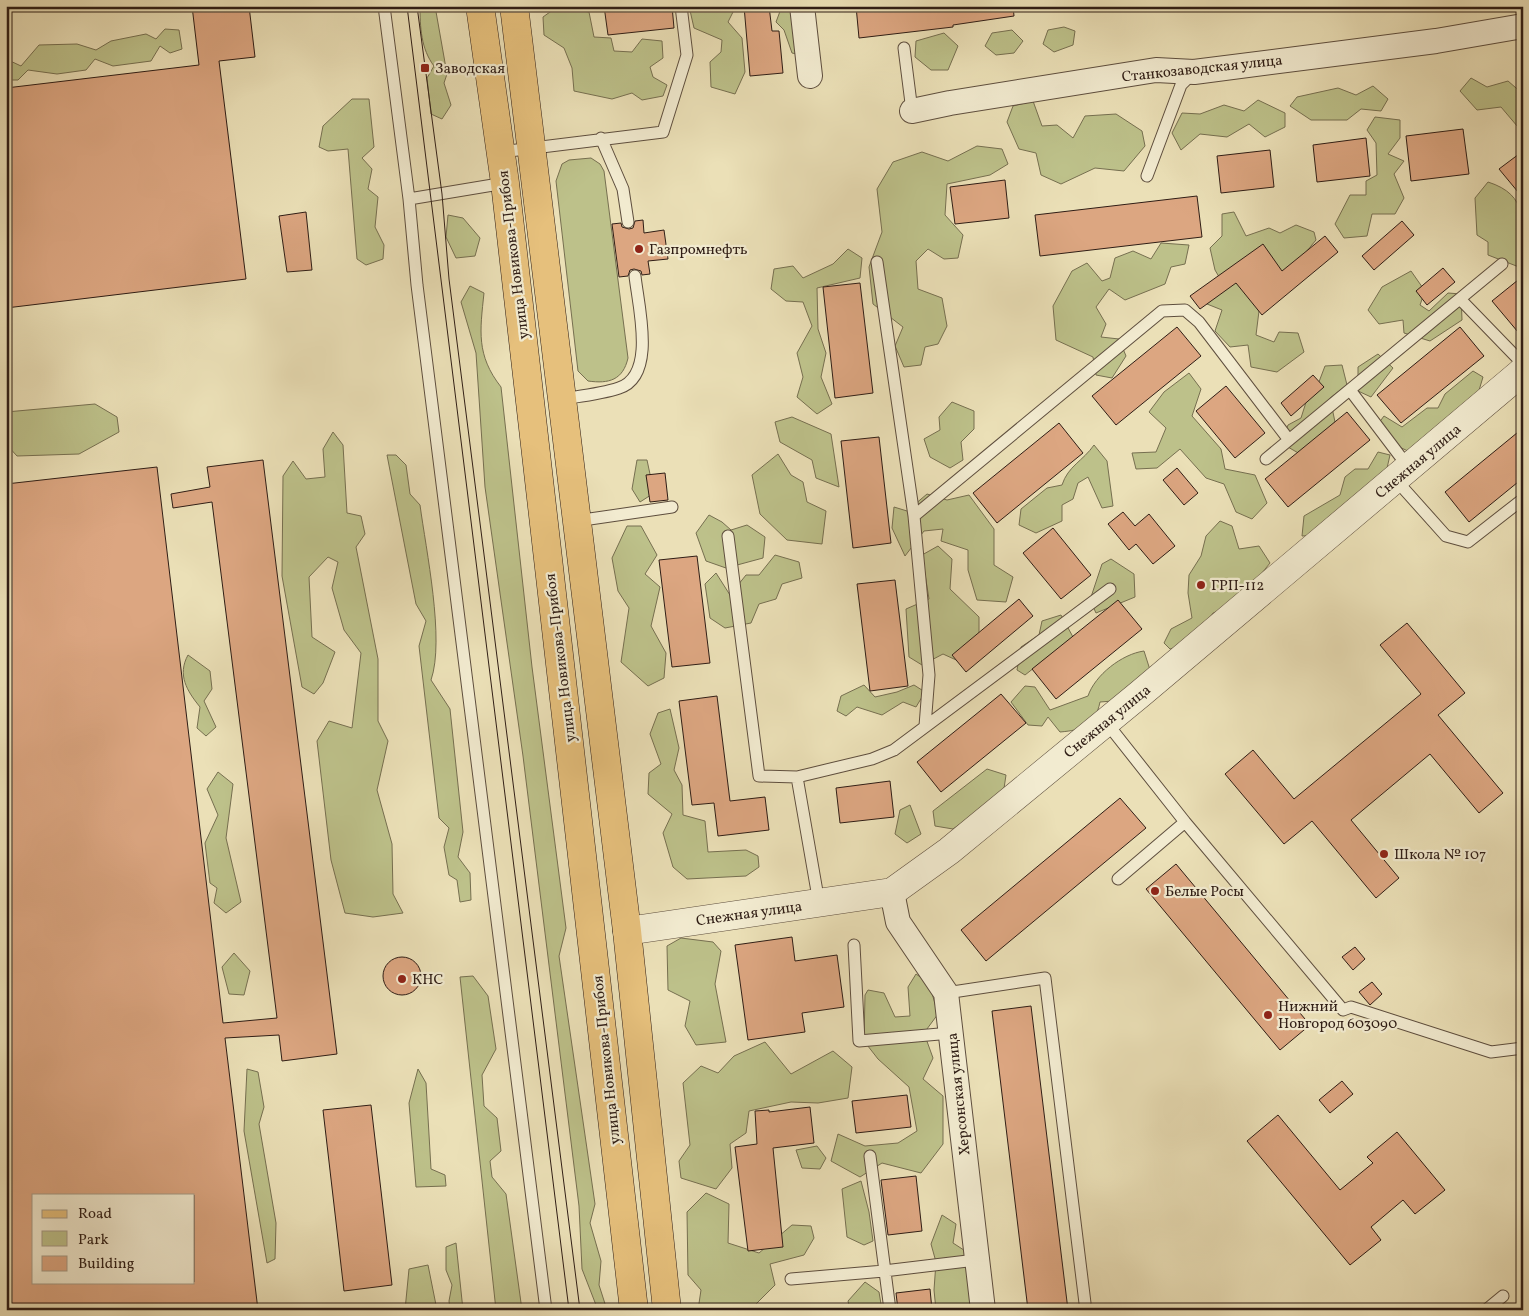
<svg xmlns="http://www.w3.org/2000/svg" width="1529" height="1316" font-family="Vollkorn,serif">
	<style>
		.green { fill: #bdc18a; stroke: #766f50 }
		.building { fill: #dca681; stroke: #2f1d15; fill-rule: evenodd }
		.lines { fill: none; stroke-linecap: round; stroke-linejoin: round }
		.service-casing { stroke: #5e4e3e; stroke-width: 13 }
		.minor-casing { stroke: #5e4e3e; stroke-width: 26 }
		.tertiary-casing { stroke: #5e4e3e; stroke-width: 29 }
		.primary-casing { stroke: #2f1d15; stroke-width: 29 }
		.service { stroke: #f2ebd0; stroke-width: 11 }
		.minor { stroke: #f2ebd0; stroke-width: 24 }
		.tertiary { stroke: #f2ebd0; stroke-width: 28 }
		.primary { stroke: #e6c07c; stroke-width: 28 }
		.tram { stroke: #2f1d15; stroke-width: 1 }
		.poi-dot { fill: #8f2418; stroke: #f2ebd0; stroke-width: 2 }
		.labels { text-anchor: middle; stroke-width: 4.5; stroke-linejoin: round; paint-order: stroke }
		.poi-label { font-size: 15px; fill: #2f1d15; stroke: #f2ebd0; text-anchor: start }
		.street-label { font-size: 15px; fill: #2f1d15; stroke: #f2ebd0 }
	</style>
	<rect width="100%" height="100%" fill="#ebe0b7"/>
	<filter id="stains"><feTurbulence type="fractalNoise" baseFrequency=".004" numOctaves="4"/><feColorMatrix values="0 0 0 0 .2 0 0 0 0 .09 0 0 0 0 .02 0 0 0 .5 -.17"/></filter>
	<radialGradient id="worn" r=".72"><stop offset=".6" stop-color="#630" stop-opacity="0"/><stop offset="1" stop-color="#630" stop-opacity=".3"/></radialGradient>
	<path class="green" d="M420,6h15l12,68 -3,9 7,22 -9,14 -11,-5 -4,-36 7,-12c-13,-17 -14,-39 -14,-60z
		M689,6h47l-8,16 14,16 3,34 -10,22 -24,-7 -1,-25 11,-10 1,-12 -28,-12z
		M782,6h21l-2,49 -9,-2 -8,-23 -8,-8z
		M557,7l32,5 5,25 17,1 3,13 18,1 10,-13 20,2 1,17 -13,9 3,10 14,8 -4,11 -21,4 -10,-7 -20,6 -38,-8 -2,-23 -8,-20 -20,-13 -1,-18z
		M1064,27l11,4 -2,14 -19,7 -11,-8 5,-14z
		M165,29l14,1 3,19 -12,4 -10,-7 -9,15 -38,5 -18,-7 -9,11 -29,4 -29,-4 -10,10h-12v-21l15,7 18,-21 38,-1 19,6 15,-9 35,-7 10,5z
		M1012,30l11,11 -9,12 -18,2 -11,-9 7,-13z
		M944,33l14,13 -10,24h-17l-16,-13 1,-16z
		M1471,78l16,9 21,-6 15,13v39l-22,-26 -24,3 -17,-19z
		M1373,86l15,13 -7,12 -20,-2 -14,11h-36l-21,-14 7,-9 41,-9 18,7z
		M352,99h17l5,48 -12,11 10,11 -4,20 10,8 -3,30 9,18 -1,14 -17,6 -9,-6 -9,-110 -20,2 -9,-4 4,-21z
		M1258,100l27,13v14l-20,10 -16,-13 -22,13 -27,-3 -19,16 -9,-17 10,-20 18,1 24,-9 20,6z
		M1033,101l9,25 15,-1 16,13 12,-22 31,-2 26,17 3,15 -21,25 -29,-3 -34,16 -20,-9 -5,-22 -17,-4 -12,-27 6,-16z
		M1375,117l25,3v18l-12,16 16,7 -10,13 10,24 -9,16h-23l-5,22 -23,2 -9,-14 15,-29h16v-14l11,-6 -1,-32 -9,-13z
		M977,146l25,3 6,15 -18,11 -43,9 -2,31 18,20 -5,23 -14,1 -16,-10 -12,12 2,28 24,9 5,28 -9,18 -13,3 -4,18 -17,2 -9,-21 8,-19 -30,-23 -4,-37 13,-35 -5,-43 16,-27 29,-10 26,9z
		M591,158l9,6 4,7 24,187c-5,22 -19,26 -40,23l-10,-10 -22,-190 6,-17 7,-4z
		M1488,182c41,13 35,41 35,80l-4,5 -31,-12v-13l-11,-7 -2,-37z
		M1234,212l12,24 23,-8 11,5 16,-8 18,7 2,8 -34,41 -22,22 -4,32 18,7 5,-10 19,1 6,19 -27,20 -26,-5 -3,-22 -18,2 -15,-16 7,-21 -20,-8 20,-20 -7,-12 -5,-22 12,-12v-22z
		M448,215l15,3 17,20 -5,18 -19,2 -10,-21z
		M1161,243l28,2 -4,19 -14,3 -6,17 -40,16 -16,-11 -13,18 10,17 -5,13 18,2 7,17 -14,22 -16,-3 -3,-18 -37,-17 -3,-34 19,-35 15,-8 15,18 8,-3 5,-20 18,-7 18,8z
		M848,249l14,9 -2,20 -43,10 1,41 8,24 -5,24 11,27 -15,10 -20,-17 6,-20 -6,-24 15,-27 -9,-24 -17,-1 -15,-12 3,-20 19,-3 10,12 30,-14z
		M1411,271l14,20 -5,14 9,6 19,-18 13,1 1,26 -32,21 -26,-8 -1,-13 -24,4 -11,-14 14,-23z
		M470,286l14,7c-4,38 -8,62 17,94l31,280 34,261 -7,28 36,248 -5,19 11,38 -2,24 8,25h-12l1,-5 -14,-36 -3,-63 -56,-450 -38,-269 -9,-134 -15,-51z
		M1378,354l15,14 -22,29 -13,-6v-24z
		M1342,365l5,20 -17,13 5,24 -35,32 -19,-11 7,-18 13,-7 7,-22 9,-9 8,-21z
		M1473,371l10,6 -6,20 -67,55 -17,-8 -15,-20 6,-8 18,11 25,-19h11l7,-14z
		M1189,373l12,16 -9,27 29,33 4,20 30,6 12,28 -15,16 -16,-7 -12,-28 -18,-6 -26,-29 -23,19 -21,1 -4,-16 24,-1 10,-24 -17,-16 15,-20z
		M952,402l22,9v18l-13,13 2,18 -13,8 -20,-11 -6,-18 16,-9 -1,-13z
		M95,404l22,13 2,15 -40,22 -62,2 -11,-12v-32z
		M792,417l39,17 8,53 -23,-9 -4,-18 -32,-18 -5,-20z
		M333,432l10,13 4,68 14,3 4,18 -9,13 22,112v62l10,20 -11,49 15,54 1,50 10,19 -30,4 -28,-4 -14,-53 -14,-119 12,-20 23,7 9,-75 -17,-23 -12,-42 6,-26 -10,-5 -19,20 3,60 23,15 -12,31 -9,11 -12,-7 -20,-111 1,-100 10,-15 13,18 19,-2 -2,-28z
		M1094,445l13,16 6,45 -11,2 -14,-31 -10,6 -5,16 -11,6v16l-26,12 -17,-8 2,-16 26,-21 15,-3c6,-19 21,-24 32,-40z
		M1378,452l12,3 -5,22 -65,58 -18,1 2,-20 36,-21 5,-18 10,-8h13z
		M778,454l13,21 12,7 4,20 19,9 -4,33 -35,-4 -27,-26 -8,-39z
		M387,455h9l10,10 4,29 10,11c6,45 25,135 11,175l19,29 13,123 -5,25 12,16 1,27 -11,2 -3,-22 -8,-5 -5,-28 5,-19 -10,-10 -20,-172 7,-25 -10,-17z
		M637,460h10l7,33 -14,9 -8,-13z
		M927,494l20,6 22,-5 25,34v36l19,12 -7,25 -29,-2 -9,-30v-20l-27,-9 2,-12 -19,2 -19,25 -13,-28 2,-21 13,4z
		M709,515l13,7 9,8 16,-5 18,12 -2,21 -37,10 -20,-7 -10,-28z
		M1220,521l12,5 7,23 20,-3 11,17 -33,41 -24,9 -22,31 -21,5 -6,-6 7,-14 21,-11 -4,-25 1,-18 12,-19 5,-20z
		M627,526h14l16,29 -12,19 15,13 -9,39 15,27 -2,25 -16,8 -27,-24 8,-54 -11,-17 -6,-33z
		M938,546l14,13 -2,30 29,28v34l-14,13 -22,-10 -21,11 -13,-8 -3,-48 23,-10 -7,-44z
		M775,555l24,7 3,16 -20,6 -6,15 -17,5 -8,19 -26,5 -15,-10 -5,-34 11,-11 14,22 16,-20h13z
		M1111,559l23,15 1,23 -39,16 -6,-13 12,-36z
		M1061,615l12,22 -48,38 -8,-5 4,-23 18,-12 3,-14z
		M1144,651l7,22 -38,28 -13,1c-5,24 -17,28 -40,30l-12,-15 -6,9 -14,-1 -17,-23 14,-16 10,1 15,23 38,-14c7,-21 34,-42 56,-45z
		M188,655l22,16 2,18 -8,12 12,26 -10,9 -9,-8 3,-21c-13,-16 -23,-32 -12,-52z
		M864,685l11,12 22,-5 17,-7 11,7 -9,15 -13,-5 -21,13 -25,-8 -11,9 -9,-5 4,-15z
		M670,709l9,39 -5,22 8,15 1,30 22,6 3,31 38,-2 12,6 1,11 -13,9 -59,3 -14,-12 -10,-34 9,-19 -24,-20 1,-21 12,-9 -11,-30 8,-21z
		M987,769l19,6 -3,20 -50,34 -18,-3 -2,-15z
		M218,772l15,12 -7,54 15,64 -15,11 -12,-10 3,-15 -7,-5 -5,-40 13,-28 -11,-26z
		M910,805l11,29 -14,9 -12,-9 5,-24z
		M681,938l32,4 8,9 -6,33 11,58 -30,3 -11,-19 5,-25 -22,-11 -1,-44z
		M234,953l16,18 -6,24 -15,-1 -7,-27z
		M916,974l13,9 9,31 -14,19 9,25 -10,21 20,17v48l-22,29 -39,-10 -22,14 -29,-16 7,-27 27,12 33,-3 19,-12 -8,-44 -31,-28 -14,-18 1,-46 3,-5 16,3 11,24 15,-1 -2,-29z
		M473,976l15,20 8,53 -14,26 2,31 13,12 4,33 -11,10 2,16 14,17 16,116h-26l-36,-333z
		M765,1042l26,32 42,-23 19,16 -4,31 -30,5 -27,-1 -42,9 -3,22 -16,11 2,24 -16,21 -35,-11 -2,-17 11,-16 -7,-62 18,-17 17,7 16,-17z
		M247,1069l11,3 6,35 -5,17 17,99 -1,36 -8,4 -23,-132z
		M418,1069l8,14 5,86 14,6 1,11 -30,1 -7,-84z
		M817,1146l9,12 -6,11 -18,-1 -6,-18z
		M861,1181l8,31 4,29 -9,4 -17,-8 -5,-48z
		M706,1193l23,11 -1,39 31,10 33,-28 19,1 3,12 -10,17 -34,9 5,21 -25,25h-52l3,-20 -13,-15 -1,-63z
		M942,1215l14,9 -3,19 17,11v51l4,5h-38l-2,-20 2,-28 -5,-18z
		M456,1243l7,67h-13l-1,-9 3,-16 -6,-15v-23z
		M428,1265l9,45h-32l4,-41z
		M865,1282l14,10 3,18h-32l-2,-9z"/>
	<path class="building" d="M192,6h57l6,51 -36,4 27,218 -240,29v-220l193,-23z
		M604,6h68l2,22 -66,7z
		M744,6h25l3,25h7l4,42 -33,3z
		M856,6h157l1,10 -61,9v2l-94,11z
		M1463,129l6,45 -58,7 -5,-45z
		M1366,138l4,38 -53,6 -4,-37z
		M1270,150l4,37 -53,6 -4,-37z
		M1523,151v47l-24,-29z
		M1005,180l4,38 -54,6 -5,-37z
		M1197,196l5,41 -162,19 -5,-41z
		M306,212l6,58 -25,2 -8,-56z
		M643,220l1,13 20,-3 4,29 -20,2 2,13 -8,1 -1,-4 -7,-2 -4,1 -2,6 -9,1 -7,-53 9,-1 1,4 7,2 4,-1 2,-7z
		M1402,221l12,14 -40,35 -12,-14z
		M1325,236l13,16 -76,63 -26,-32 -36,26 -10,-13 73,-52 19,27z
		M1443,268l12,14 -28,23 -11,-14z
		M1523,276v62l-31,-37z
		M860,283l13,110 -38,5 -12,-111z
		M1177,327l24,29 -85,69 -24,-29z
		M1460,327l24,29 -83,67 -24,-28z
		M1313,375l11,12 -33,29 -10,-13z
		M1226,386l39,47 -30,25 -39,-47z
		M1347,412l23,28 -82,67 -23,-28z
		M1059,423l24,30 -86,70 -24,-30z
		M1523,428v50l-54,44 -24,-30z
		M879,437l12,106 -38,5 -12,-107z
		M263,460l74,594 -55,7 -3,-26 -54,3 33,272h-252v-826l151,-17 66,556 54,-5 -65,-516 -39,6 -2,-14 39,-7 -3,-20zM34,1195h160v87h-160z
		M1177,468l21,25 -14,12 -21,-25z
		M665,473l3,27 -18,2 -4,-27z
		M1123,512l12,14 14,-12 26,32 -22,18 -17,-20 -7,6 -21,-26z
		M1053,528l38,47 -30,24 -38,-46z
		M697,556l13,107 -38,4 -13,-107z
		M895,580l13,106 -38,5 -13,-107z
		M1019,599l14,17 -67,56 -14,-17z
		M1118,600l24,29 -86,70 -24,-30z
		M1407,623l58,70 -27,22 65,78 -24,20 -49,-59 -79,66 48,58 -23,20 -64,-77 -28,23 -59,-70 28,-24 41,49 127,-105 -41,-49z
		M1001,694l25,29 -85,69 -24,-30z
		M717,696l13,105 35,-4 4,33 -51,6 -4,-33 -22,2 -13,-104z
		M890,781l4,36 -54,6 -4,-35z
		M1120,798l26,30 -160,133 -25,-31z
		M1176,864l134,161 -30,25 -134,-161z
		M792,937l3,24 42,-6 7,52 -42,6 3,19 -57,8 -13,-95z
		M1355,947l10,12 -12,11 -11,-13z
		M383 976a19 19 0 1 1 38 0a19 19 0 1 1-38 0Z
		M1372,982l10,12 -12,11 -11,-13z
		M1031,1006l37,304h-40l-36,-299z
		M1342,1081l11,13 -23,19 -11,-13z
		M907,1095l4,32 -55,6 -4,-32z
		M371,1105l21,180 -48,6 -21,-181z
		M810,1107l4,36 -41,5 10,99 -35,4 -13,-104 22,-3 -2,-33 14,-1v2z
		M1278,1115l62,75 33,-27 -6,-6 30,-25 48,58 -30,24 -12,-14 -32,27 10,13 -31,25 -103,-124z
		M916,1176l6,55 -34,4 -7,-55z
		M930,1289l2,21h-34l-2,-17z"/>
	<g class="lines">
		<g class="service-casing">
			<path id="service" d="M384,6l25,193 8,86 129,1025
				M904,48l8,63
				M601,138l22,51 5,33
				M501,152l162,-20 24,-77 -6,-49
				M1147,176l34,-91 12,-12
				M409,199l96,-16
				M877,262l37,254 15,159 -4,51
				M1460,299l63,65
				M1350,390l59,78
				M562,399c19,-3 39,-5 57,-11 38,-12 19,-83 16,-112
				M1266,459l236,-195
				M1395,479l51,57 22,6 55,-43
				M914,516l248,-205 23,-1 14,12 90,118
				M576,521l96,-14
				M728,536l31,240 38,1 22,126
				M1106,722l79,100 158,188 8,-3 140,45 32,-4
				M797,777l75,-18 22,-9 216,-161
				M1118,879l67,-57
				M854,945l5,96 92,-8
				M946,993l99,-15 40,325
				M870,1156l20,154
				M791,1279l93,-8 92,-11
				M1486,1310l17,-14"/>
		</g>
		<g class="minor-casing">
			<path id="minor" d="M802,6l8,70
				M912,111l38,-8 206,-33 38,2 242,-31 87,-15
				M892,892l6,30 48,71 37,317"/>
		</g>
		<g class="tertiary-casing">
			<path id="tertiary" d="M627,931l265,-39 57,-41 191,-157 383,-323"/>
		</g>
		<g class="primary-casing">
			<path id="primary" d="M480,6l25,177 129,1127
				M514,6l113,925 40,379"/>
		</g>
		<use href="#service" class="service"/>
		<use href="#minor" class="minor"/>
		<use href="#tertiary" class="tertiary"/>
		<use href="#primary" class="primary"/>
		<path class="tram" d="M407,6l162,1304
			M417,6l25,188 7,85 131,1031"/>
	</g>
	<g class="poi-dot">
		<rect x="420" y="63" width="10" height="10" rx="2.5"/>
		<circle cx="639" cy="249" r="5"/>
		<circle cx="1201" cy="585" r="5"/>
		<circle cx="1384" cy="854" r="5"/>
		<circle cx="1155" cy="891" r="5"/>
		<circle cx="402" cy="979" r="5"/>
		<circle cx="1268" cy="1015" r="5"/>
	</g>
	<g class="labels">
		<g class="poi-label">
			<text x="435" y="73">Заводская</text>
			<text x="649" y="254">Газпромнефть</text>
			<text x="1211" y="590">ГРП-112</text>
			<text x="1394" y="859">Школа № 107</text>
			<text x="1165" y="896">Белые Росы</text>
			<text x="412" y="984">КНС</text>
			<text x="1278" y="1011">Нижний<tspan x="1278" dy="17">Новгород 603090</tspan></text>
		</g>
		<g class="street-label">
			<text transform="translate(1202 68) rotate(-6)" y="5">Станкозаводская улица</text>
			<text transform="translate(513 255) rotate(-97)" y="5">улица Новикова-Прибоя</text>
			<text transform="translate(1418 461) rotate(-40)" y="5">Снежная улица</text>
			<text transform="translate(560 658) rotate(-97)" y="5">улица Новикова-Прибоя</text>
			<text transform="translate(1107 721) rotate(-39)" y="5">Снежная улица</text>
			<text transform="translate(749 913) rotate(-8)" y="5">Снежная улица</text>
			<text transform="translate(606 1060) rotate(-96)" y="5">улица Новикова-Прибоя</text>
			<text transform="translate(958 1094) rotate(-96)" y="5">Херсонская улица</text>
		</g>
	</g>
	<rect width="1529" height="1316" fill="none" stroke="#ebe0b7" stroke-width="25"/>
	<rect x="8" y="8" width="1514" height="1301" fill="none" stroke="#2f1d15" stroke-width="2.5"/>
	<rect x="12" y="12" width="1504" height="1291" fill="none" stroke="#2f1d15"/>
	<rect x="32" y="1194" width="162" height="90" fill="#f2ebd0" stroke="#a49985"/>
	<rect x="42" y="1210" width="25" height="8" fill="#e6c07c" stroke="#a49985"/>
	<text x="78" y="1218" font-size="15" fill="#2f1d15">Road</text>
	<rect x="42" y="1231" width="25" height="15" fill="#bdc18a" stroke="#a49985"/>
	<text x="78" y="1244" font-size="15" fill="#2f1d15">Park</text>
	<rect x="42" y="1256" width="25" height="15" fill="#dca681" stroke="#a49985"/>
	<text x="78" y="1268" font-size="15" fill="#2f1d15">Building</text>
	<rect width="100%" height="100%" filter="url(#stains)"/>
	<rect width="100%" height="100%" fill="url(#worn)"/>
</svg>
